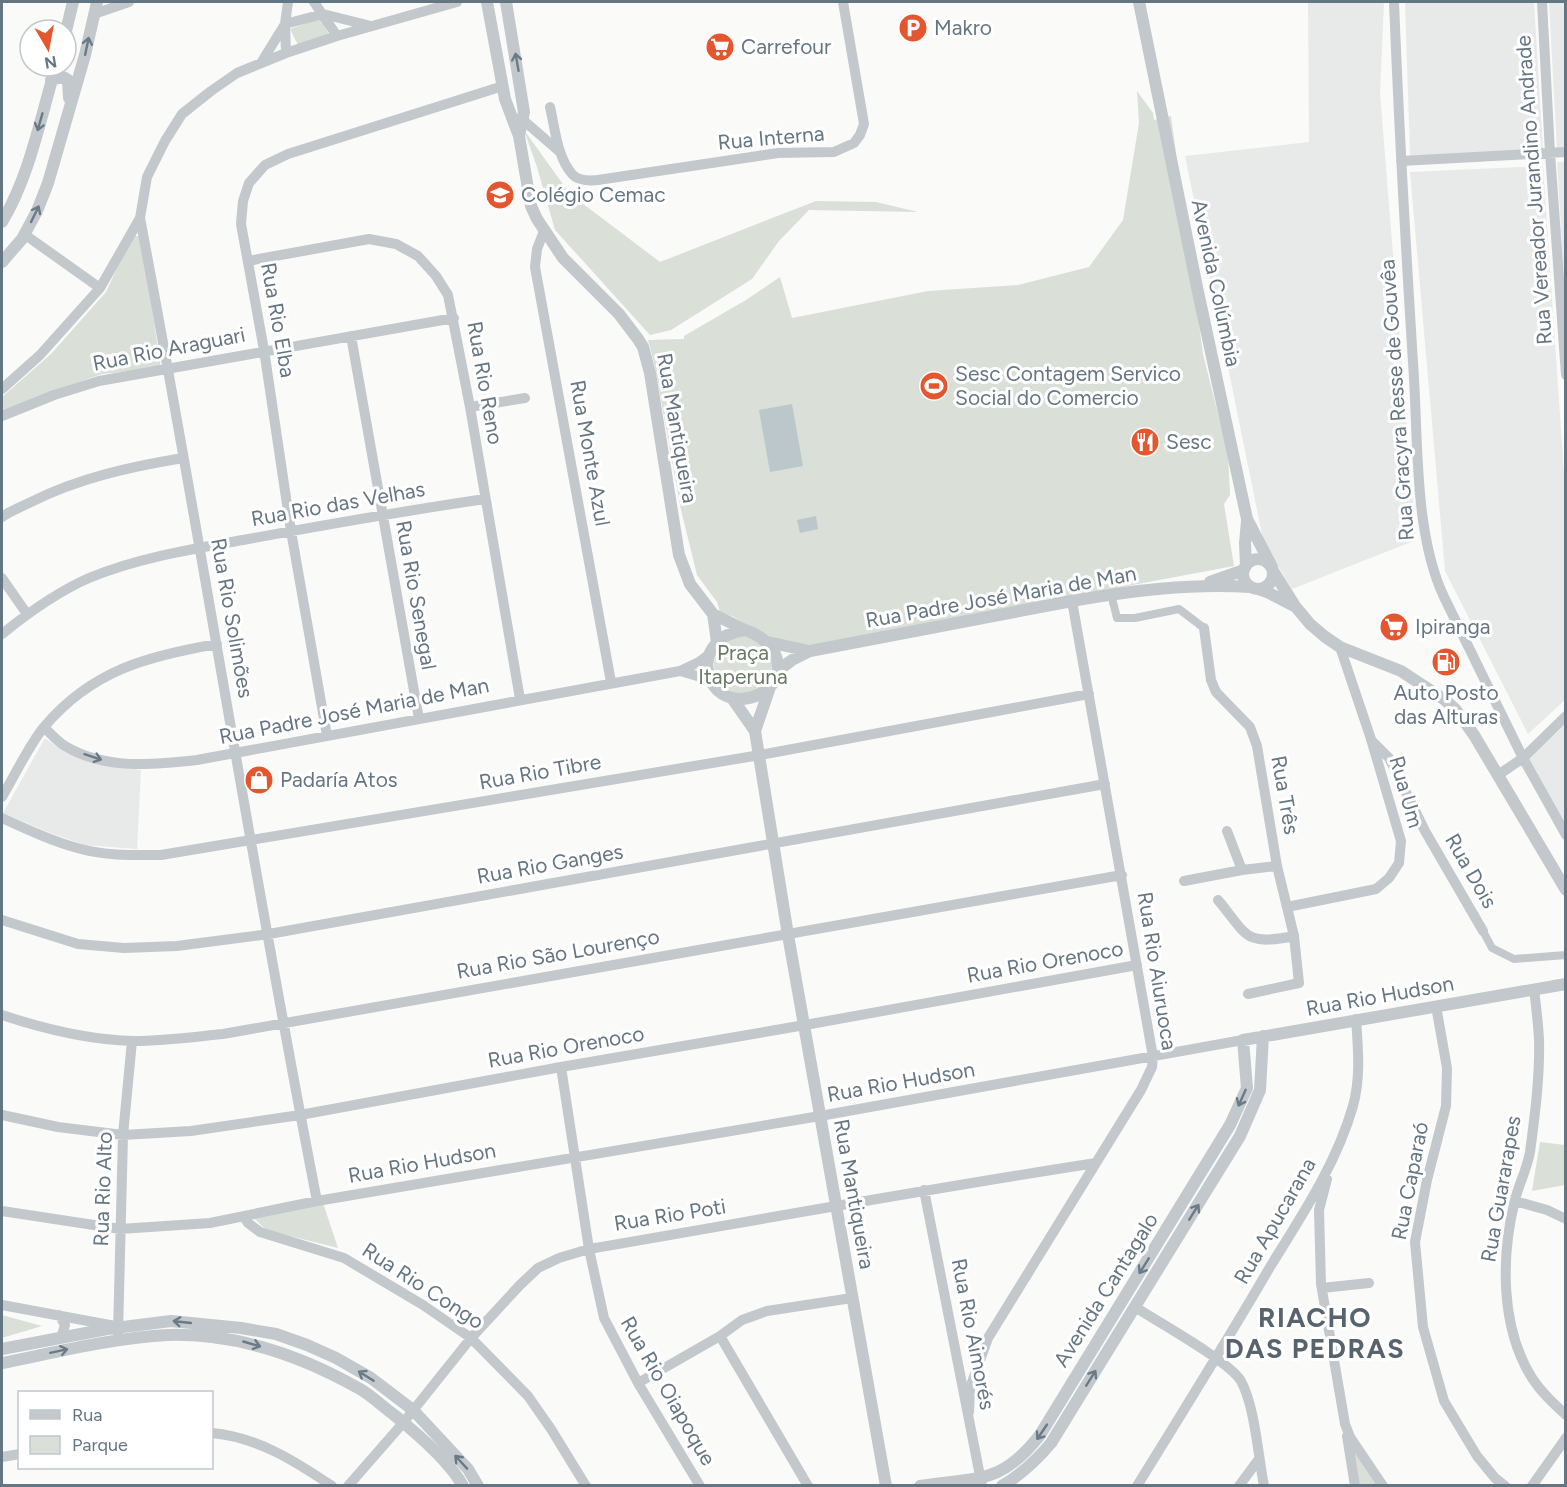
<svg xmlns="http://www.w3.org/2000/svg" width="1567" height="1487" font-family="Figtree,sans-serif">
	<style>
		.built { fill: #e8e9e9 }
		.green { fill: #dadfd7 }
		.water { fill: #bbc7cb }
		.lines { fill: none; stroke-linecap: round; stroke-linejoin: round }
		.pedestrian { stroke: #c3c8cc; stroke-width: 8 }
		.minor { stroke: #c3c8cc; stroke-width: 10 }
		.tertiary { stroke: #c3c8cc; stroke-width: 12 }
		.oneway { stroke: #6a7a87 }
		.labels { text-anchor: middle; stroke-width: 6; stroke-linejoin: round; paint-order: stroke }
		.poi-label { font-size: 21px; fill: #657683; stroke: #fff; text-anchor: start }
		.street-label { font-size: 21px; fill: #657683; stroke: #fff }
		.park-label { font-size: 21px; fill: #687a64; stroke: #fff }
		.district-label { font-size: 27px; font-weight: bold; letter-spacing: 1.5px; fill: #57646e; stroke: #fff }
	</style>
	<rect width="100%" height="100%" fill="#fafaf8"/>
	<path class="built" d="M1308,2h76l-4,91 36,447 -124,49 -28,-45 -79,-388 124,-14z
		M1405,2h129l9,148 -133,6z
		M1549,2h16v147l-8,1z
		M1557,162h8v133z
		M1543,166l22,323 1,210 -38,35 -83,-163 -35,-399z
		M1565,725v99l-37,-66z
		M45,738l18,13 27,11 51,8 -4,79 -52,-4 -40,-14 -42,-18z"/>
	<path class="green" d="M321,18l8,17 -31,10 -8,-16z
		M1137,91l16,22 1,7 17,-4 32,238 25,100 2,41 -6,9 10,62 -422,79 -41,-5 -37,-23 -14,-5 -3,-10 -20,-27 -16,-65 -26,-143 -7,-27 36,-1v-3l62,-36 34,-23 12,41 136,-27 90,-6 71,-18 34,-47 16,-97z
		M524,130l46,64 90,68 156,-61 60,1 42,10 -109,-2 -30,31 -27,38 -81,51 -21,5 -95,-105 -18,-63z
		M132,236h9l20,132 -59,6 -55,19 -45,21v-17l49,-43 55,-62z
		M714 665a29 29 0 1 1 58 0a29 29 0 1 1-58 0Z
		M1540,1142l25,3v40l-33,6z
		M323,1203l15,45 -72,-18 -13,-13z
		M2,1315l40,11 -40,12z
		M1351,1445l30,40h-23z"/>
	<path class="water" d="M792,404l11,62 -33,6 -11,-62z
		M816,516l2,13 -18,4 -3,-13z"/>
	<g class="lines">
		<path class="pedestrian" d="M1111,594l6,24h18l44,-9 25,19
			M1483,931l9,17 22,11 52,-4"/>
		<path class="minor" d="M314,2l23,34
			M1394,2c5,125 12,251 20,376 4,68 1,158 30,219l79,161 43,77
			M1542,2l8,151 16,222
			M94,14l35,-12
			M286,53l-1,-29 3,-22
			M261,63l24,-39 38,-10 48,12
			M550,107c5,21 7,50 22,67 6,7 17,7 26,6l180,-27 56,-1 20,-9 6,-8 4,-11 -21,-122
			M523,120l37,32
			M1401,161l165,-9
			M140,218c62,327 113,656 177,983
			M544,231l-7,18 -2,18 76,415
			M24,234l76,54
			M248,261l121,-22 27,5 22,12 18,20 12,19 22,112 50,292
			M351,336l68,383
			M2,389l38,-34 60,-67 40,-70 7,-41 18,-36 17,-27 29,-23 26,-18 49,-20 51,-17 120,-34
			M470,407l55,-9
			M2,416l52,-21 45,-14 355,-63
			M2,517c8,-6 19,-10 29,-15 48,-24 98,-35 152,-44
			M2,578l25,36
			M1204,628l7,52 5,12 34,35 7,19 20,120 17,70 5,47 -51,11
			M2,634c26,-21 55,-42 87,-56 48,-20 103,-29 154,-38 81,-15 161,-29 242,-41
			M680,671l31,9
			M44,727c6,6 13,14 21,19 40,24 88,19 132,14l483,-89 19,-9 12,-9
			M327,736l-36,-205 -27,-181 -23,-126 2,-23 6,-18 16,-18 23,-11 215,-68
			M1371,740l18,18 36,73 58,100
			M1498,775l25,-17 43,-42
			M2,797c12,-20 27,-52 42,-70 48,-57 104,-71 173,-83
			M2,818c26,12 52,24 79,31 26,7 54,6 80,6l599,-100 329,-61
			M1227,831l15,39 35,-4
			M1184,881l58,-11
			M1218,900c30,36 26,46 76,36
			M1287,907l89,-18 13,-11 10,-15 2,-22 -30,-102 -31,-92
			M2,920l76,24 46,4 53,-2 92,-12 836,-150
			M1534,989c2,16 4,33 5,50 1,37 -4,76 -9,113 -3,17 -11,32 -15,48 -14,56 -15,127 17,178 9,14 21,25 34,37
			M1436,1006l11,62 -1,38 -19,74 -12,62 8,85 21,74 33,55 18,22 10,8
			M2,1015c42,14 87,25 132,26 30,0 59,-4 89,-7l899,-159
			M561,1067l28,182 15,69 34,65 62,103
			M2,1115l56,12 65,8 68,-4 109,-16 261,-48 244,-42 332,-60
			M1327,1179l-8,31 2,74 24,140 5,13 33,49
			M924,1190l58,296
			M1515,1201l32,9 19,9
			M2,1211l118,18 90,-6 107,-22 503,-85 423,-76
			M244,1217l4,6 12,9 84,26 79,47 48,33 57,58 23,33 35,57
			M1322,1288l47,-5
			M2,1305l113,21
			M1135,1307c23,15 94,54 106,74 14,26 17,74 23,105
			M59,1315l6,10 -4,13
			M118,1334l5,-199 9,-94
			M720,1336l88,150
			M638,1383l82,-47 22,-16 25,-9 85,-13
			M969,1412l1,-24 18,-50 153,-248 11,-23 1,-10 -81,-456
			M212,1433c45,4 83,28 120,53
			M1347,1436l8,50
			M2,1457l18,-3
			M348,1486l55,-63 68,-85 49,-53 18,-17 21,-10 30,-9c169,-29 338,-60 507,-86
			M1137,1486c45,-73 90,-145 133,-219 32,-52 66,-102 83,-161 8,-29 5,-58 3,-87
			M1239,1486l20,-27
			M1532,1486l34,-48"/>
		<path class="tertiary" d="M487,2l18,97 14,37 12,70 6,13 26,39 56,56 19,25 5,8 7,26 29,182 11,29 23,30 32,16
			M506,2l18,110 -5,24
			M1139,2l59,290 49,227 25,48
			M66,31l7,-29
			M51,80l12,-3 5,3 1,18
			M2,222c28,-47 38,-103 54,-156
			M2,262l20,-23 15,-28 11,-28 37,-128 12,-53
			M1243 574a15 15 0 1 1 30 0a15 15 0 1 1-30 0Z
			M1246,566l-1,-23 2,-22
			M1273,571l22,35 15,18 14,12 16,11 61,24 44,29 11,10 18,25 92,155
			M1210,582l34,-12
			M1258,589l9,3 27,14
			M713,614l4,28
			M745,630c13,4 22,11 29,22 21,40 -45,66 -63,29 -12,-27 8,-48 34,-51z
			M767,642l43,9
			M779,670l13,-10 18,-9 262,-50c58,-10 118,-18 178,-14
			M732,698l23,33 33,204 98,551
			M755,731l15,-44
			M2,1349l105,-20 64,-8 70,7 35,6 31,11 29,13 35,20 42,32 55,59 10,17
			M2,1363c55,-11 110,-25 166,-28 67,-2 134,21 192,54 12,7 22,17 33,25 21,17 57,48 70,72
			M920,1486c57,-9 81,-1 120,-51l190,-310 17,-37 -4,-48 323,-56
			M1002,1486c20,-12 34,-25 49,-43l189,-307 20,-46 3,-54"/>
	</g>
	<defs><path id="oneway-shaft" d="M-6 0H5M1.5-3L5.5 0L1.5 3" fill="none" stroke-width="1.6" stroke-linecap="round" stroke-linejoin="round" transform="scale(1.5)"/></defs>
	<g class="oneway">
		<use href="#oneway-shaft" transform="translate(87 46) rotate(-78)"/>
		<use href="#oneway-shaft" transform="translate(517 62) rotate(-100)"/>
		<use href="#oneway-shaft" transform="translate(40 122) rotate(106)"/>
		<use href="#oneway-shaft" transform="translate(35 214) rotate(-64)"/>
		<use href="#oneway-shaft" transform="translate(93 757) rotate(18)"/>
		<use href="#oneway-shaft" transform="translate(1242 1098) rotate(114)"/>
		<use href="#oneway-shaft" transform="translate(1194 1212) rotate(-58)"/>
		<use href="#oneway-shaft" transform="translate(1144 1266) rotate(122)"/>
		<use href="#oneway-shaft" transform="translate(182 1322) rotate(-174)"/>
		<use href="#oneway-shaft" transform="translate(252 1344) rotate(16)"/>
		<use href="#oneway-shaft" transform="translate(59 1351) rotate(-12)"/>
		<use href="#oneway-shaft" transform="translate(366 1376) rotate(-148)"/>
		<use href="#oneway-shaft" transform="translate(1091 1378) rotate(-58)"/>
		<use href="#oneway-shaft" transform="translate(1042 1432) rotate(124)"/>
		<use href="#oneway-shaft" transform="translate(461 1462) rotate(-133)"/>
	</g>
	<defs>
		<g id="parking-disc" transform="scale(1.5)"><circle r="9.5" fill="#e4572e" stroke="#fff"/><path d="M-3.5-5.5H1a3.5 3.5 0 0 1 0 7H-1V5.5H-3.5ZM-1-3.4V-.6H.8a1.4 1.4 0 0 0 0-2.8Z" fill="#fff"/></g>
		<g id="supermarket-disc" transform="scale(1.5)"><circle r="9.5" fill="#e4572e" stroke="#fff"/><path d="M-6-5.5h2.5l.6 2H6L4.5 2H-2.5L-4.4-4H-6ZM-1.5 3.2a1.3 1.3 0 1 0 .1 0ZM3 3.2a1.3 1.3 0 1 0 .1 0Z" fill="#fff"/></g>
		<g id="university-disc" transform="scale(1.5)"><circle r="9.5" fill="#e4572e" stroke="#fff"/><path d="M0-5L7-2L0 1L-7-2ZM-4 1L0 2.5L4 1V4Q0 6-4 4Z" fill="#fff"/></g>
		<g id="stadium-disc" transform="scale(1.5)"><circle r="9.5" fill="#e4572e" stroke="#fff"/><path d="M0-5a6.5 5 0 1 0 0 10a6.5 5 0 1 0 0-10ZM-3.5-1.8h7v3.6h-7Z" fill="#fff"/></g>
		<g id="restaurant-disc" transform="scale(1.5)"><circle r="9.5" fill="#e4572e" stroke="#fff"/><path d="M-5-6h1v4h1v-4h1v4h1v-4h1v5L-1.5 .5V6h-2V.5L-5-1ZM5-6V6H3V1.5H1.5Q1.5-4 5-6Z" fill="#fff"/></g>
		<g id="fuel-disc" transform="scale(1.5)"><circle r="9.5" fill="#e4572e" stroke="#fff"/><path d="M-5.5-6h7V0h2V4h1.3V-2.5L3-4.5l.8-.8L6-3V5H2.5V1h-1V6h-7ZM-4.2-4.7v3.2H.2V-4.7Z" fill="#fff"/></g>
		<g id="shop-disc" transform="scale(1.5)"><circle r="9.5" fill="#e4572e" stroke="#fff"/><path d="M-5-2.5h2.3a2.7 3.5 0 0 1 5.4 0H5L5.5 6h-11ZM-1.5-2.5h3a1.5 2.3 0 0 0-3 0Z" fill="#fff"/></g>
	</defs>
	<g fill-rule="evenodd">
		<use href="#parking-disc" x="913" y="28"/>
		<use href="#supermarket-disc" x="720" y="47"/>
		<use href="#university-disc" x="500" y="195"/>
		<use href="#stadium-disc" x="934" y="386"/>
		<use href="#restaurant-disc" x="1145" y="442"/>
		<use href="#supermarket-disc" x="1394" y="627"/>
		<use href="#fuel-disc" x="1446" y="662"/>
		<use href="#shop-disc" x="259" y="780"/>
	</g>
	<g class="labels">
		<g class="poi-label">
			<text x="934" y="35">Makro</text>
			<text x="741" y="54">Carrefour</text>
			<text x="521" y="202">Colégio Cemac</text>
			<text x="955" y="381">Sesc Contagem Servico<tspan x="955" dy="24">Social do Comercio</tspan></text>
			<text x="1166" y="449">Sesc</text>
			<text x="1415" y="634">Ipiranga</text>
			<text x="1446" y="700" text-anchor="middle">Auto Posto<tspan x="1446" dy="24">das Alturas</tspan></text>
			<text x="280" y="787">Padaría Atos</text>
		</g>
		<g class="street-label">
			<text transform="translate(771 138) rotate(-5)" y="7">Rua Interna</text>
			<text transform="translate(1534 190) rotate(-94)" y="7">Rua Vereador Jurandino Andrade</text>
			<text transform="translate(1216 283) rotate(78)" y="7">Avenida Colúmbia</text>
			<text transform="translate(278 320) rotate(80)" y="7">Rua Rio Elba</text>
			<text transform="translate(169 349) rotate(-11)" y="7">Rua Rio Araguari</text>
			<text transform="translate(485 383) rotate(80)" y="7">Rua Rio Reno</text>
			<text transform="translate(1397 400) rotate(-94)" y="7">Rua Gracyra Resse de Gouvêa</text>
			<text transform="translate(677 428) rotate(80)" y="7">Rua Mantiqueira</text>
			<text transform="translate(590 453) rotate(80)" y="7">Rua Monte Azul</text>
			<text transform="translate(338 504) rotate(-10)" y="7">Rua Rio das Velhas</text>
			<text transform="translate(416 595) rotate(80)" y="7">Rua Rio Senegal</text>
			<text transform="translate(1001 597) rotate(-10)" y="7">Rua Padre José Maria de Man</text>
			<text transform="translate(232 618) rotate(80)" y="7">Rua Rio Solimões</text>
			<text transform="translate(354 711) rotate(-11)" y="7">Rua Padre José Maria de Man</text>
			<text transform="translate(540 772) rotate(-10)" y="7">Rua Rio Tibre</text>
			<text transform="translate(1406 792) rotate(74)" y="7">Rua Um</text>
			<text transform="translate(1285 795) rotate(80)" y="7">Rua Três</text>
			<text transform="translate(550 864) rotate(-10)" y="7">Rua Rio Ganges</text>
			<text transform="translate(1471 871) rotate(60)" y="7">Rua Dois</text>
			<text transform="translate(558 954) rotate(-10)" y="7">Rua Rio São Lourenço</text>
			<text transform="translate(1045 962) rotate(-10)" y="7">Rua Rio Orenoco</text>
			<text transform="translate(1157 971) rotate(81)" y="7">Rua Rio Aiuruoca</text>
			<text transform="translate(1380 996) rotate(-10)" y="7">Rua Rio Hudson</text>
			<text transform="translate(566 1047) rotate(-10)" y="7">Rua Rio Orenoco</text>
			<text transform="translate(901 1082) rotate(-10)" y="7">Rua Rio Hudson</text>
			<text transform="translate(422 1163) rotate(-10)" y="7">Rua Rio Hudson</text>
			<text transform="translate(1410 1181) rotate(-79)" y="7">Rua Caparaó</text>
			<text transform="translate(103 1189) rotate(-88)" y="7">Rua Rio Alto</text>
			<text transform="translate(1501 1189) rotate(-80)" y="7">Rua Guararapes</text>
			<text transform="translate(854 1194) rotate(80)" y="7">Rua Mantiqueira</text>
			<text transform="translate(670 1215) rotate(-9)" y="7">Rua Rio Poti</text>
			<text transform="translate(1275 1221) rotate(-60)" y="7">Rua Apucarana</text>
			<text transform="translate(423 1286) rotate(33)" y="7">Rua Rio Congo</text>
			<text transform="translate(1106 1290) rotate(-58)" y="7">Avenida Cantagalo</text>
			<text transform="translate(973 1334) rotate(79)" y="7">Rua Rio Aimorés</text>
			<text transform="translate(668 1391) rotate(60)" y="7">Rua Rio Oiapoque</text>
		</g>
		<g class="park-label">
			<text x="743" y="660">Praça<tspan x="743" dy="24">Itaperuna</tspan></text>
		</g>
		<g class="district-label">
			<text x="1315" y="1327">RIACHO<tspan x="1315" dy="31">DAS PEDRAS</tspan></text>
		</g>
	</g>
	<rect width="1567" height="1487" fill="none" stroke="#657683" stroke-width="6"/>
	<rect x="18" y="1391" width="195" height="78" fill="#ffffff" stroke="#c1c8cd" stroke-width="1.5"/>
	<rect x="30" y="1410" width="30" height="9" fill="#c3c8cc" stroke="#c1c8cd" stroke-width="1.5"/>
	<text x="72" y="1421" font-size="18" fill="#657683">Rua</text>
	<rect x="30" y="1436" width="30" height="18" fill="#dadfd7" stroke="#c1c8cd" stroke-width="1.5"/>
	<text x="72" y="1451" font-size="18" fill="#657683">Parque</text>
	<g transform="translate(48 48) rotate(170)"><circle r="28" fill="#ffffff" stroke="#c1c8cd" stroke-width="1.5"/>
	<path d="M0-4.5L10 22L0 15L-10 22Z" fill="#e4572e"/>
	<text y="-9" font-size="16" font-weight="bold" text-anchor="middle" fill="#657683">N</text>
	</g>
</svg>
